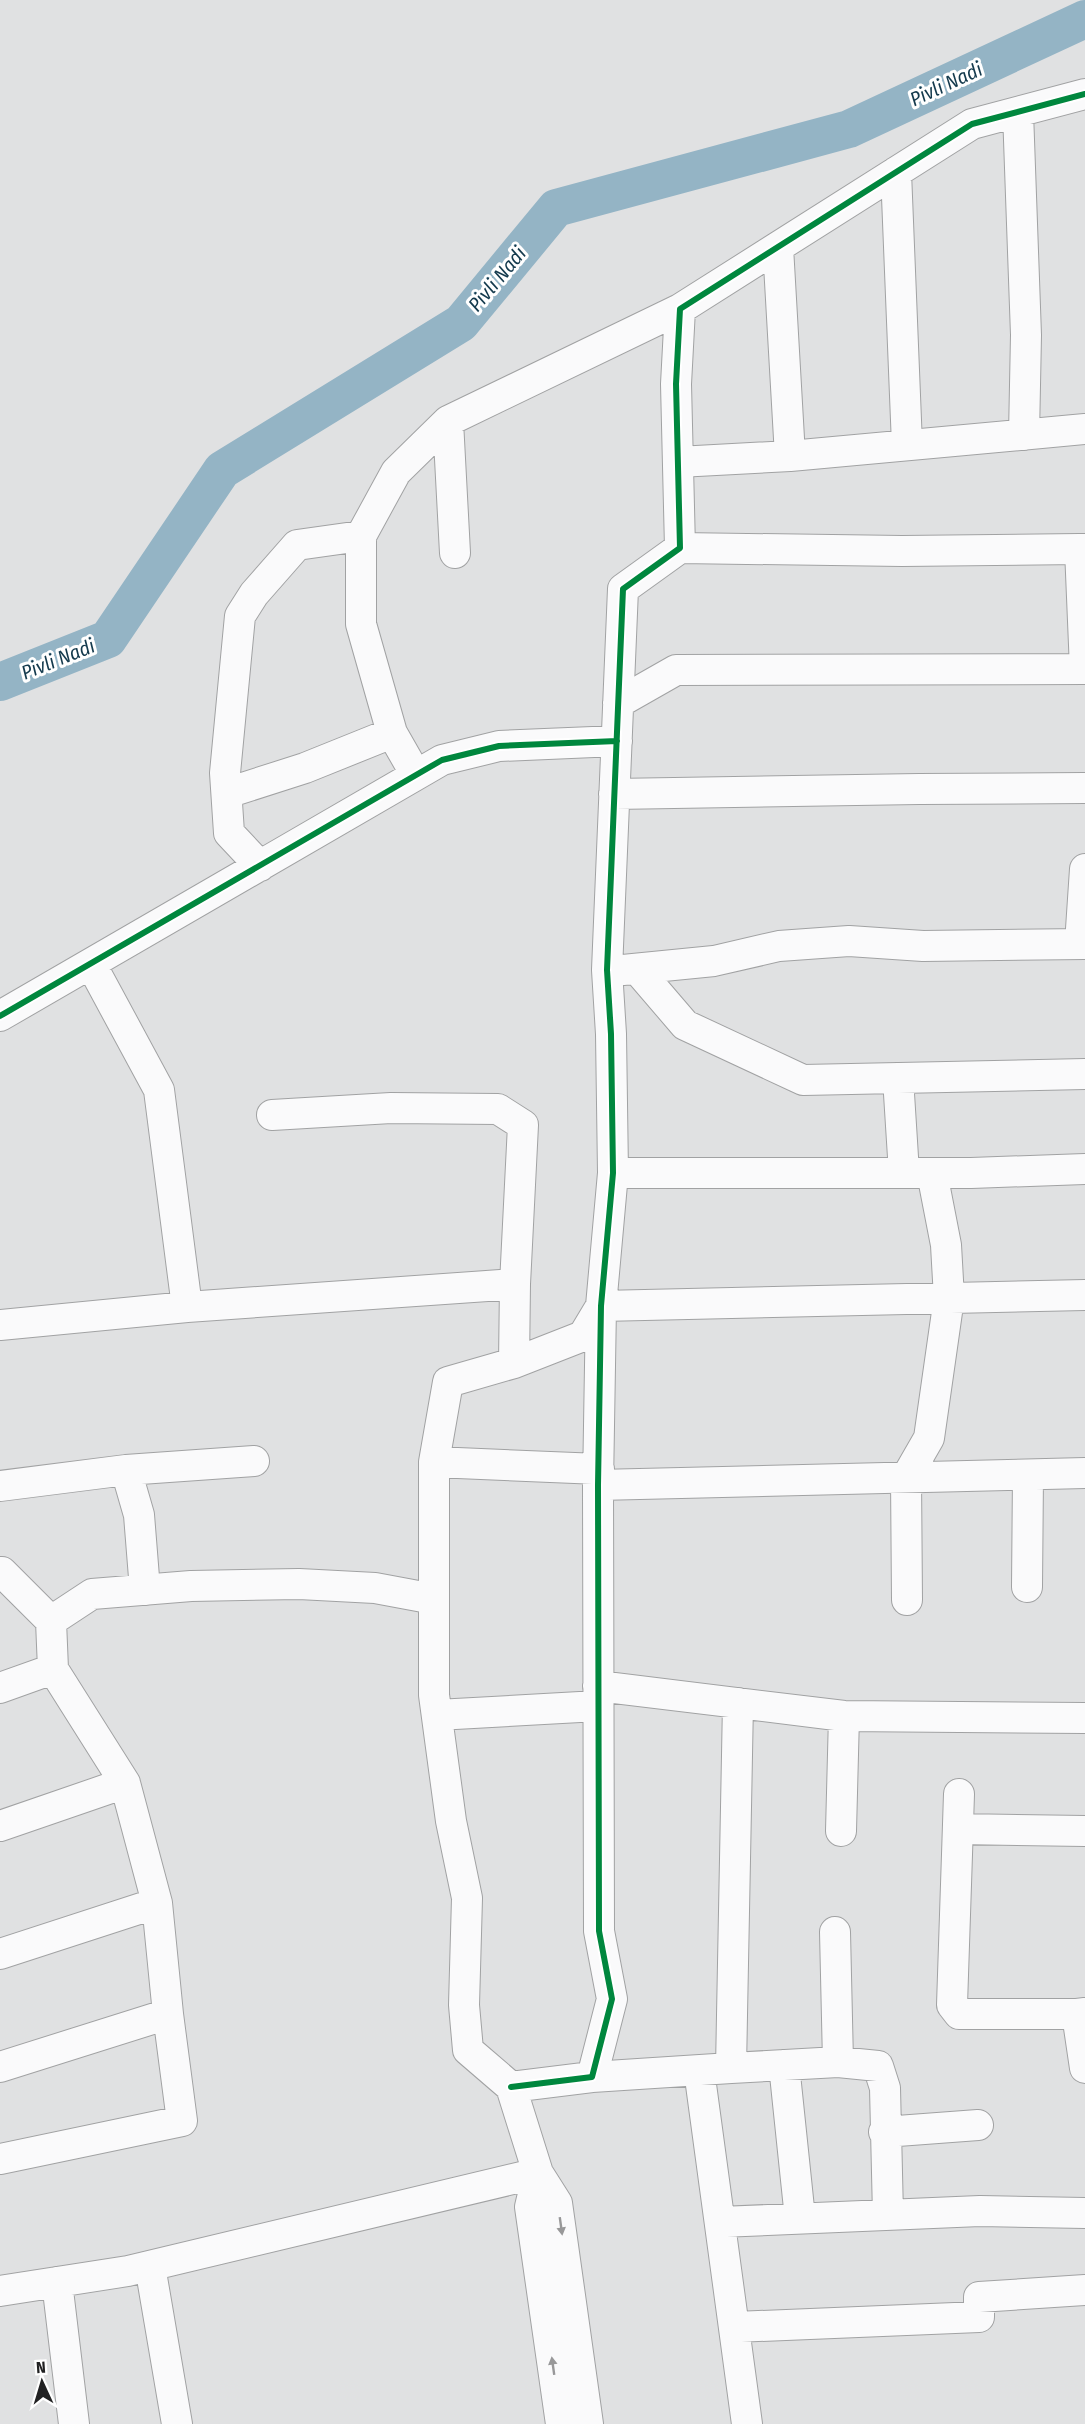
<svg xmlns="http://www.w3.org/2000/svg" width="1085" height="2424" font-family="'Fira Sans Condensed',sans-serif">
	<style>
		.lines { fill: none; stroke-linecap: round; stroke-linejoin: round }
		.river { stroke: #94b4c5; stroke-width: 38 }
		.minor-casing { stroke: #a1a2a3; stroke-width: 32 }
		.minor { stroke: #fafafb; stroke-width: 30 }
		.cycleway-casing { stroke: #fff; stroke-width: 10 }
		.cycleway { stroke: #00873e; stroke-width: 6 }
		.oneway { fill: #989899 }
		.labels { text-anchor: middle; stroke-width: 6; stroke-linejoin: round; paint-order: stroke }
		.water-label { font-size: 20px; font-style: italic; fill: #143a4d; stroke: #fff }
	</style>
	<rect width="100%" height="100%" fill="#e0e1e2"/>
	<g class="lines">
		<path class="river" d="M0,682l108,-43 114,-169 239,-147 95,-115 293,-79 236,-110"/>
		<g class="minor-casing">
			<path id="minor" d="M1018,112l8,223 -2,100
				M896,172l11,273
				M778,247l12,209
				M678,462l112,-6 295,-27
				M680,548l222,3 178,-2
				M1085,549h-5l5,120
				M455,553l-7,-132 232,-112
				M618,703l58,-33 409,-1
				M416,775l-24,-42 -31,-109v-88l35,-64 52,-51
				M227,793l78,-25 87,-35
				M614,794l305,-5 166,-1
				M260,866l-31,-33 -4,-60 15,-157 14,-22 43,-49 64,-9
				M1080,944l5,-75
				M91,964l68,126 28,217
				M637,969l48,56 118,55 282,-6
				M623,970l91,-9 65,-15 70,-5 74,5 162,-2
				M0,1016l442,-256 57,-14 118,-5
				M898,1078l6,95
				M272,1115l119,-7 107,1 25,16 -8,159 -1,79
				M613,1173h358l114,-4
				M601,1306l484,-11
				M0,1325l187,-18 328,-23
				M434,1462l165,7
				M126,1470l13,45 6,75
				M598,1485l487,-12
				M0,1486l126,-16 128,-9
				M1027,1587l1,-112
				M907,1600l-1,-122 23,-40 20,-140 -3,-53 -14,-72
				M51,1621l41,-27 99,-8 108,-2 76,4 59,11
				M598,1686l246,30 241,2
				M0,1688l53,-19 -2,-48 -49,-49
				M437,1715l161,-9
				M959,1794l-7,211 7,9h118
				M0,1826l125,-43 -72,-114
				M958,1829l127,2
				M841,1831l3,-115
				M0,1954l157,-51 -32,-120
				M1085,2013l-8,1 8,54
				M838,2062l40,4 7,22 3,127
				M784,2065l16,153
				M0,2067l168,-53 -11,-111
				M731,2068l107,-6 -3,-130
				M699,2070l48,354
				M592,2077l139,-9 7,-365
				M511,2087l81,-10 20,-78 -13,-68 -1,-446 3,-179 12,-133 -2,-139 -4,-64 16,-381 57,-41 -4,-164 4,-75 292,-185 113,-30
				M884,2132l94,-7
				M0,2159l182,-38 -14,-107
				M538,2173l-8,34 31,217
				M720,2222l260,-11 105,2
				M150,2266l27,158
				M57,2282l17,142
				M0,2291l128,-20 410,-98
				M735,2327l244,-10v-20l106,-7
				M588,2424l-31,-221 -19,-30 -27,-86 -43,-37 -4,-45 3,-107 -16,-77 -17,-126v-233l14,-80 66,-19 69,-27 18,-30"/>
		</g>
		<use href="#minor" class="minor"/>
		<g class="cycleway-casing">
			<path id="cycleway" d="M0,1016l442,-256 57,-14 118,-5
				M511,2087l81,-10 20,-78 -13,-68 -1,-446 3,-179 12,-133 -2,-139 -4,-64 16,-381 57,-41 -4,-164 4,-75 292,-185 113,-30"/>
		</g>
		<use href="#cycleway" class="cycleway"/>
	</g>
	<defs><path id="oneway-solid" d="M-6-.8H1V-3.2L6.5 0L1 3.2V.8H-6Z" transform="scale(1.5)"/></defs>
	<g class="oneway">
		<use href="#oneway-solid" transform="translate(561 2226) rotate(82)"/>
		<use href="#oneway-solid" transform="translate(553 2366) rotate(-98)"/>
	</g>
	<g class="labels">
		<g class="water-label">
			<text transform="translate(946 84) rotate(-25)" y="7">Pivli Nadi</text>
			<text transform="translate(497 279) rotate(-50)" y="7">Pivli Nadi</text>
			<text transform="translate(58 659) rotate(-22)" y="7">Pivli Nadi</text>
		</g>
	</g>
	<g transform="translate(42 2382) rotate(356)" stroke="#ffffff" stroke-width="4.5" paint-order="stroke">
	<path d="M0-4.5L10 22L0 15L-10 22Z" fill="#212122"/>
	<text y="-9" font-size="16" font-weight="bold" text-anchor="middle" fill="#212122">N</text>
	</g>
</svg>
